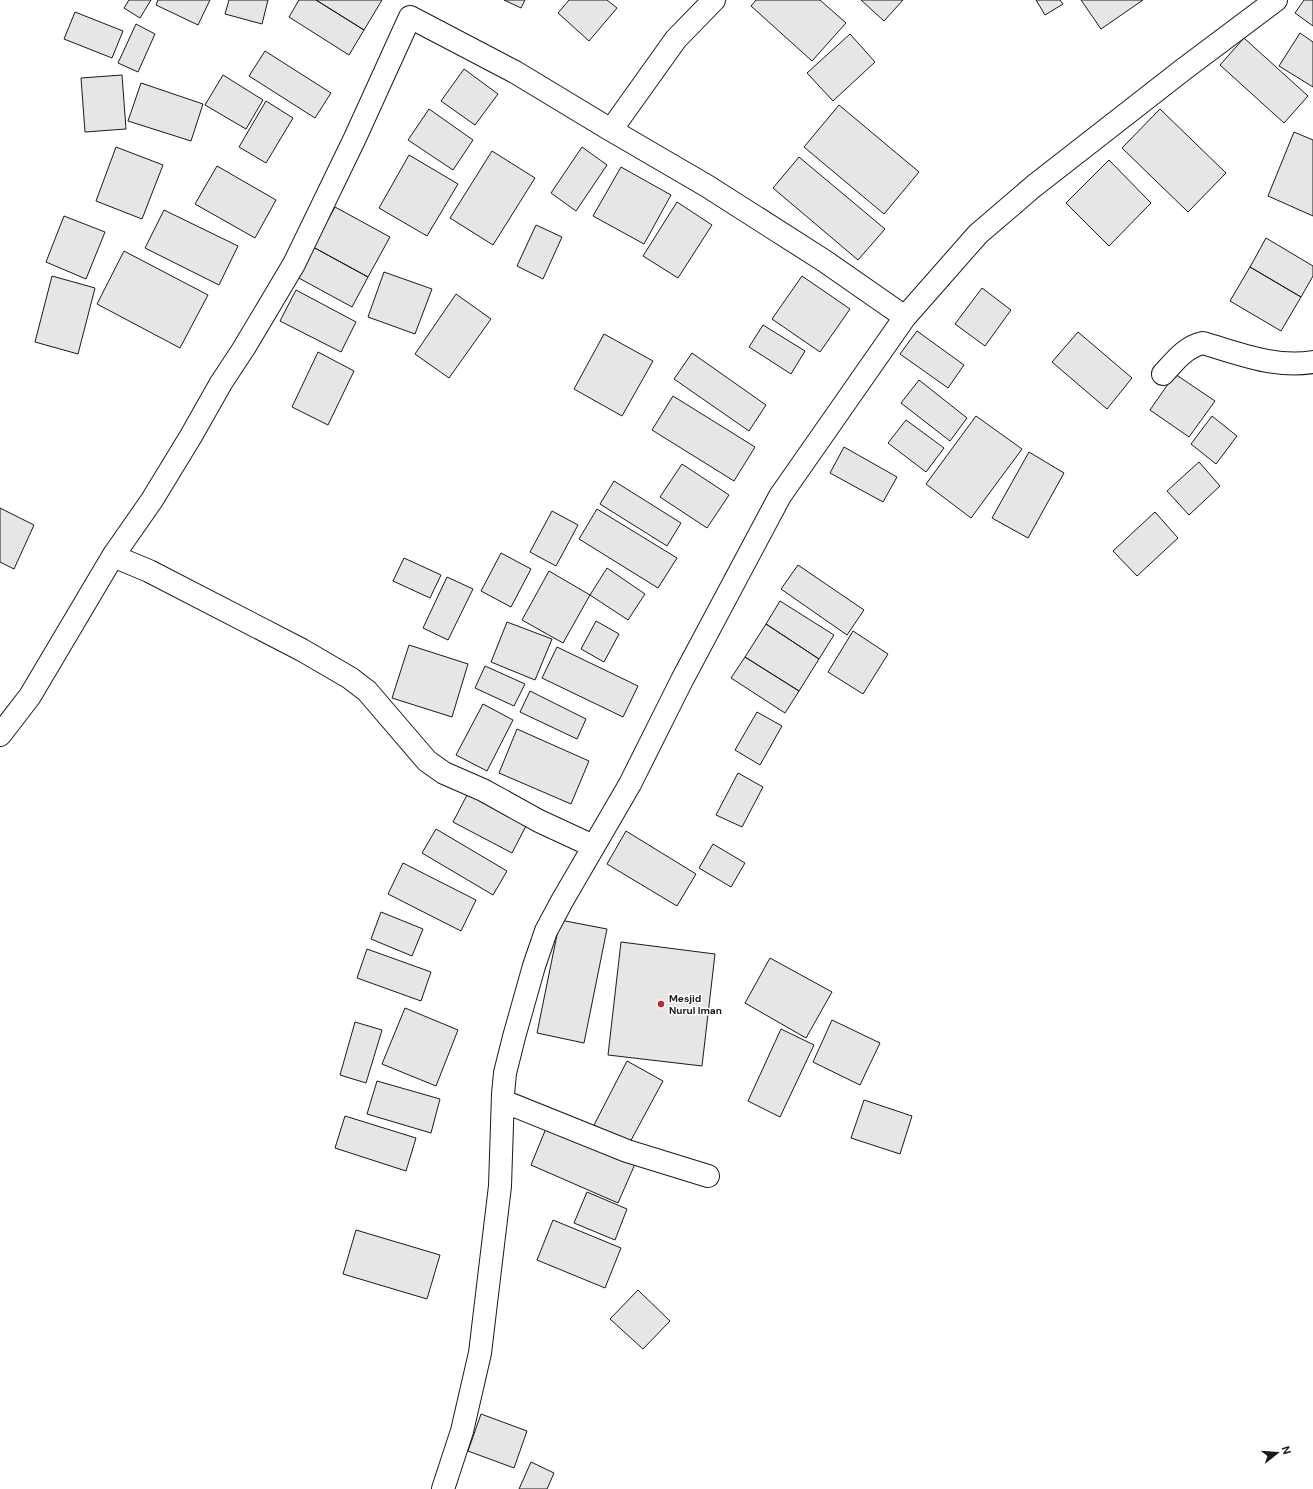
<svg xmlns="http://www.w3.org/2000/svg" width="1313" height="1489" font-family="'DM Sans',sans-serif">
	<style>
		.building { fill: #e6e6e6; stroke: #1a1a1a }
		.lines { fill: none; stroke-linecap: round; stroke-linejoin: round }
		.minor-casing { stroke: #1a1a1a; stroke-width: 24 }
		.minor { stroke: #fff; stroke-width: 22 }
		.poi-dot { fill: #c62828; stroke: #fff; stroke-width: 1.5 }
		.labels { text-anchor: middle; stroke-width: 3; stroke-linejoin: round; paint-order: stroke }
		.poi-label { font-size: 10px; font-weight: bold; fill: #1a1a1a; stroke: #fff; text-anchor: start }
	</style>
	<rect width="100%" height="100%" fill="#fff"/>
	<path class="building" d="M129,0h22l-11,18 -16,-10z
		M158,0h52l-12,25 -42,-20z
		M229,0h39l-6,24 -37,-10z
		M299,0h17l48,30 -15,25 -60,-38z
		M316,0h66l-18,30z
		M504,0h21l-4,8z
		M569,0h38l10,8 -28,33 -31,-28z
		M756,0h64l26,23 -34,38 -61,-55z
		M861,0h42l-19,21z
		M1036,0h24l3,4 -18,11z
		M1081,0h62l-42,29z
		M1304,0h9v26l-18,-13z
		M75,12l48,19 -11,27 -48,-19z
		M136,24l19,10 -17,38 -20,-9z
		M1300,33l13,9v45l-34,-21z
		M850,34l25,28 -42,39 -26,-28z
		M1244,38l64,58 -24,27 -64,-58z
		M265,51l66,42 -16,25 -66,-42z
		M464,69l34,25 -23,31 -34,-24z
		M122,75l4,54 -41,3 -4,-54z
		M223,75l40,25 -17,29 -41,-24z
		M141,83l62,21 -12,37 -63,-20z
		M266,101l27,17 -27,45 -27,-16z
		M839,105l80,67 -35,42 -80,-67z
		M429,109l44,31 -20,30 -45,-30z
		M1160,109l66,64 -38,39 -66,-64z
		M1294,132l19,8v76l-45,-20z
		M116,147l47,18 -21,54 -46,-18z
		M582,147l25,18 -31,46 -25,-18z
		M492,151l43,27 -42,67 -43,-27z
		M409,155l49,29 -31,52 -48,-28z
		M799,157l86,72 -27,31 -85,-72z
		M1109,160l42,43 -42,43 -43,-43z
		M217,166l59,34 -21,38 -60,-34z
		M621,167l50,28 -27,49 -51,-28z
		M677,202l35,23 -34,53 -35,-22z
		M335,207l55,30 -22,40 -55,-30z
		M164,210l74,36 -19,39 -74,-37z
		M64,216l41,16 -19,47 -40,-17z
		M536,225l26,12 -19,42 -26,-13z
		M1266,238l47,28v10l-12,21 -51,-30z
		M313,247l55,30 -16,30 -55,-30z
		M124,251l84,44 -28,53 -83,-44z
		M1250,267l51,30 -20,34 -51,-30z
		M384,272l48,17 -17,45 -47,-17z
		M52,276l43,12 -17,66 -43,-12z
		M802,276l48,33 -30,43 -48,-33z
		M982,288l29,22 -26,36 -30,-22z
		M296,290l60,32 -15,30 -61,-31z
		M456,294l35,25 -42,59 -34,-24z
		M763,325l42,26 -14,23 -42,-27z
		M917,331l47,34 -16,23 -48,-34z
		M1078,332l54,46 -25,31 -55,-47z
		M604,334l49,27 -31,55 -48,-27z
		M318,352l36,19 -26,54 -36,-18z
		M692,353l74,52 -17,26 -75,-52z
		M1175,374l40,27 -26,36 -39,-27z
		M919,380l48,38 -17,23 -49,-38z
		M673,396l82,51 -21,34 -82,-51z
		M976,416l46,33 -51,69 -45,-34z
		M1212,416l25,20 -21,28 -25,-20z
		M906,420l38,28 -18,24 -38,-29z
		M844,447l53,30 -14,25 -53,-29z
		M1029,452l35,21 -36,65 -36,-20z
		M1199,462l21,24 -31,29 -22,-24z
		M682,464l47,31 -22,33 -47,-31z
		M614,481l67,42 -14,23 -67,-42z
		M0,508l34,17 -20,44 -14,-7z
		M597,509l80,49 -19,30 -79,-49z
		M552,511l26,14 -22,41 -26,-14z
		M1155,512l23,26 -41,38 -24,-25z
		M501,553l30,16 -20,38 -30,-16z
		M404,558l37,17 -11,23 -37,-17z
		M798,565l66,45 -17,25 -66,-46z
		M607,568l38,26 -17,26 -38,-25z
		M549,571l41,24 -27,48 -41,-23z
		M447,577l26,12 -25,51 -25,-12z
		M780,601l54,34 -15,24 -53,-35z
		M596,621l23,13 -15,28 -23,-13z
		M507,622l45,17 -17,41 -44,-18z
		M766,624l53,35 -20,32 -54,-34z
		M853,631l35,23 -25,40 -35,-22z
		M409,645l59,19 -16,53 -60,-19z
		M557,647l81,39 -15,31 -81,-39z
		M745,657l54,34 -14,22 -54,-35z
		M485,666l40,18 -11,22 -39,-18z
		M530,691l56,28 -9,20 -57,-27z
		M483,704l30,16 -26,51 -31,-16z
		M757,712l25,14 -22,39 -25,-15z
		M517,729l72,32 -18,43 -72,-31z
		M738,773l25,14 -21,40 -26,-12z
		M468,793l59,31 -15,29 -59,-31z
		M436,829l71,42 -14,24 -71,-42z
		M626,831l70,43 -19,32 -70,-42z
		M713,844l32,19 -14,24 -32,-19z
		M403,863l73,37 -15,31 -73,-37z
		M381,912l42,17 -11,27 -41,-17z
		M560,920l47,9 -23,114 -47,-10z
		M621,942l94,12 -13,112 -94,-11z
		M367,949l64,23 -10,29 -64,-23z
		M770,958l62,34 -26,46 -61,-35z
		M405,1008l53,22 -22,56 -54,-22z
		M832,1020l48,23 -20,42 -47,-23z
		M355,1022l27,8 -16,53 -26,-8z
		M781,1029l33,16 -34,72 -32,-16z
		M627,1061l36,20 -34,63 -35,-19z
		M377,1081l63,18 -9,34 -64,-19z
		M864,1100l48,16 -12,38 -49,-16z
		M345,1116l71,22 -10,33 -71,-23z
		M547,1126l88,38 -17,39 -87,-38z
		M587,1192l40,17 -12,31 -41,-17z
		M553,1220l68,28 -16,40 -68,-28z
		M356,1230l84,25 -13,44 -84,-25z
		M638,1290l32,31 -27,28 -33,-30z
		M481,1414l46,17 -13,37 -46,-17z
		M531,1462l23,11 -7,16h-28z"/>
	<g class="lines">
		<g class="minor-casing">
			<path id="minor" d="M611,130l96,56 116,74 82,57
				M1163,374c12,-13 22,-27 40,-31 37,11 71,25 110,19
				M113,556l39,-56 39,-64 30,-53 23,-35 50,-84 61,-126 55,-121 105,55 96,58 65,-91 38,-39
				M0,735l30,-39 83,-140 36,15 153,79 48,28 17,13 60,70 17,12 39,17 56,31 54,25
				M503,1101l124,50 81,25
				M443,1489l19,-58 18,-78 20,-167 3,-92 2,-21 9,-36 20,-71 12,-35 16,-30 68,-117 52,-104 98,-184 125,-179 73,-83 56,-48 150,-117 92,-69"/>
		</g>
		<use href="#minor" class="minor"/>
	</g>
	<circle class="poi-dot" cx="661" cy="1004" r="4"/>
	<g class="labels">
		<g class="poi-label">
			<text x="669" y="1002">Mesjid<tspan x="669" dy="12">Nurul Iman</tspan></text>
		</g>
	</g>
	<g transform="translate(1277 1453) rotate(73)" stroke="#ffffff" stroke-width="3" paint-order="stroke">
	<path d="M0-3L7 15L0 10L-7 15Z" fill="#1a1a1a"/>
	<text y="-6" font-size="11" font-weight="bold" text-anchor="middle" fill="#1a1a1a">N</text>
	</g>
</svg>
